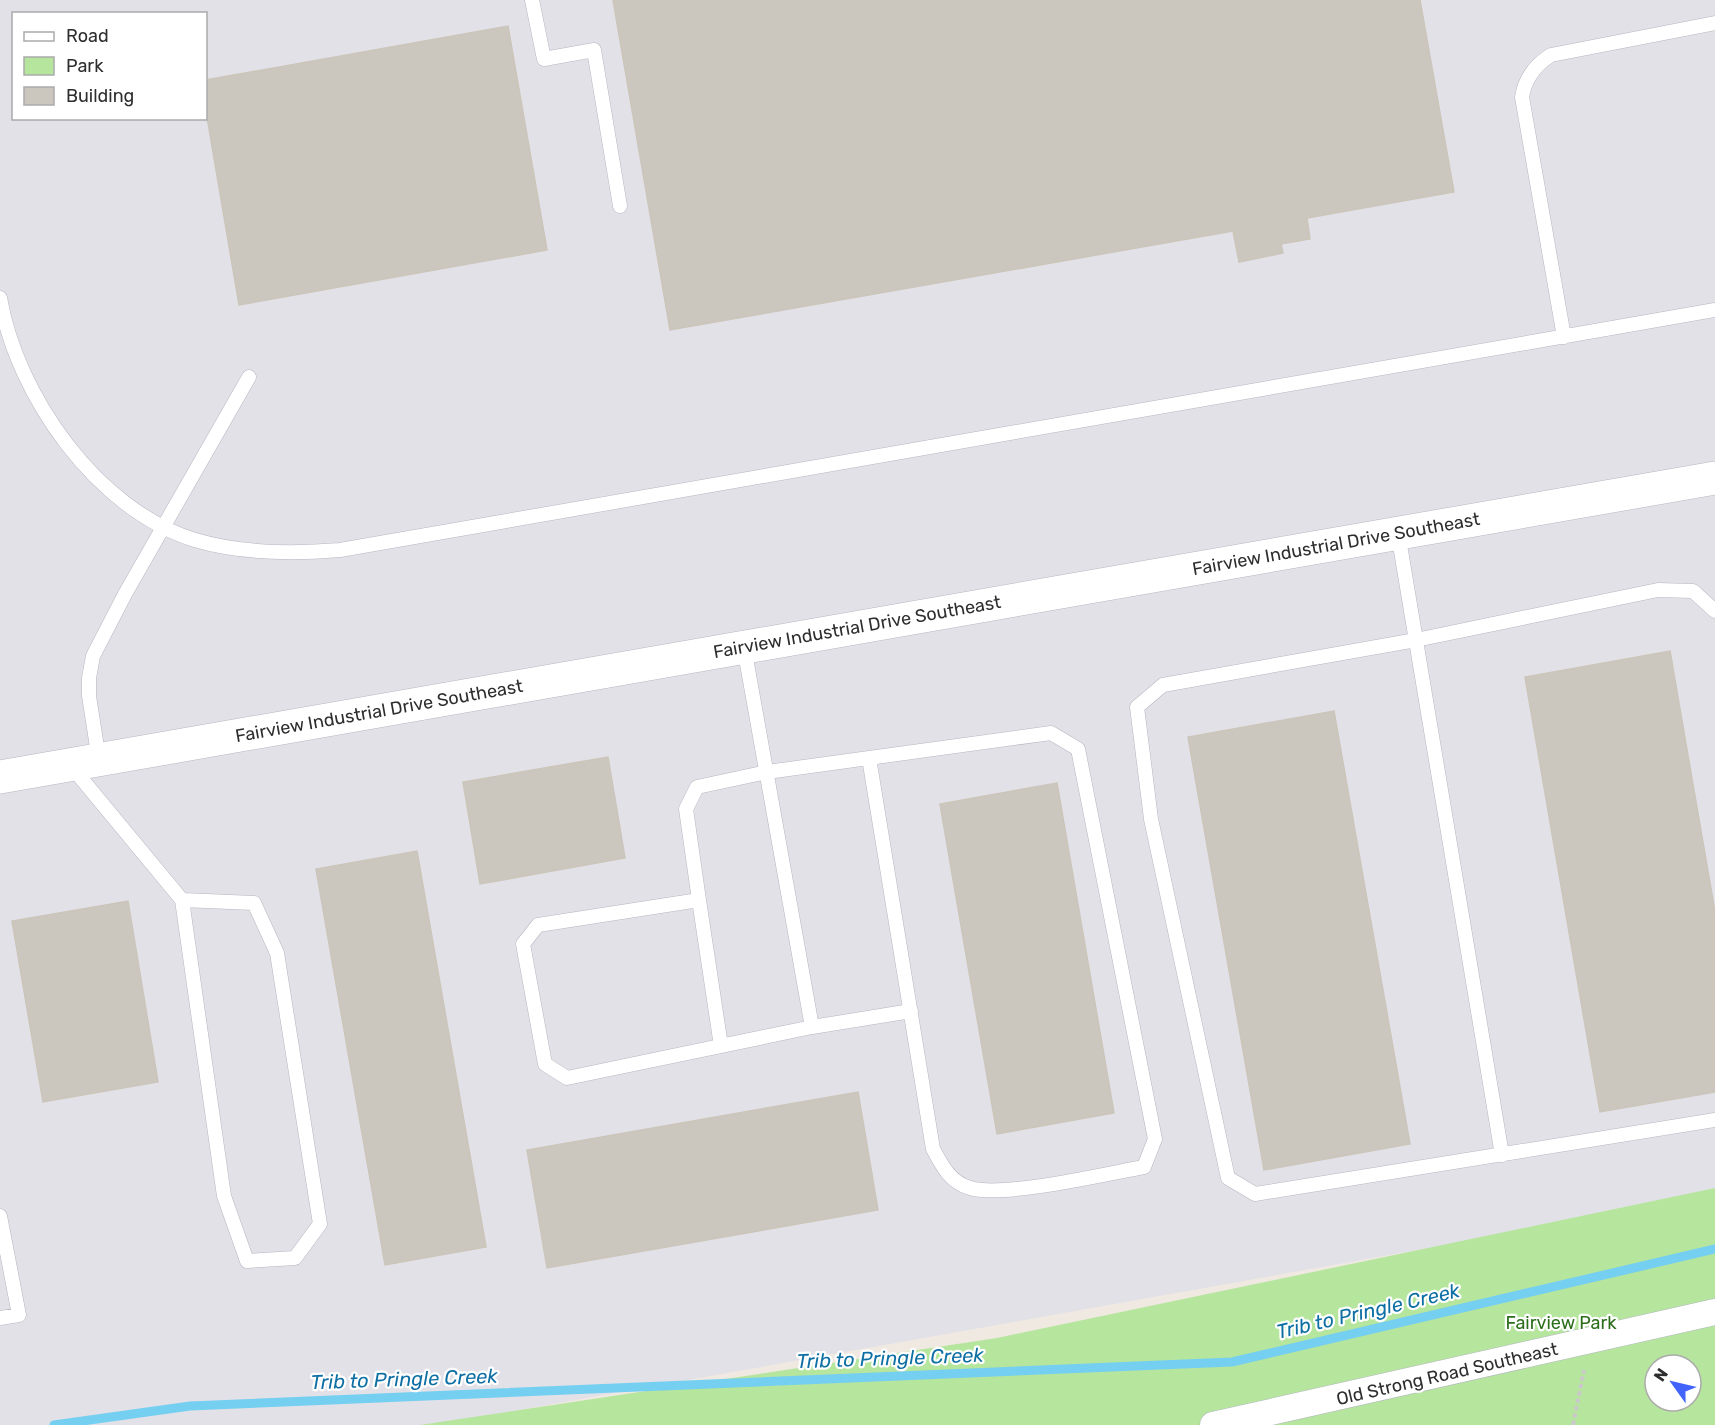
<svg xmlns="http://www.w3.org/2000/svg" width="1715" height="1425" font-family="Rubik,sans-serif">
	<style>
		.industrial { fill: #e3e1e8; fill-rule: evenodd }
		.green { fill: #b6e59e; fill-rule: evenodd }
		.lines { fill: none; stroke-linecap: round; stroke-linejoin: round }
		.stream { stroke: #75cff0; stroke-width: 9 }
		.building { fill: #cbc7bf; stroke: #cbc5ba; stroke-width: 1.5 }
		.service-casing { stroke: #b4b7c1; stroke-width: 15 }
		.minor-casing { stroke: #b4b7c1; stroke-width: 27 }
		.secondary-casing { stroke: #b4b7c1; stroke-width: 34 }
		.path { stroke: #c9c9c9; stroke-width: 4; stroke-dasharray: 4.5 3; stroke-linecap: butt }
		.service { stroke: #fff; stroke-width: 14 }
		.minor { stroke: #fff; stroke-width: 26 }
		.secondary { stroke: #fff; stroke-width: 33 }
		.labels { text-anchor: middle; stroke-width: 4.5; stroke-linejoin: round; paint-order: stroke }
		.street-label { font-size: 18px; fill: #2e2e2e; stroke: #fff }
		.park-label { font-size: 18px; fill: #2c6e1b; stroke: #fff }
		.water-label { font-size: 20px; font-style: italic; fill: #0d6fa3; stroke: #fff }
	</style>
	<rect width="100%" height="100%" fill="#efe9e1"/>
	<path class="industrial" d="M0,0h1715v1197l-1280,228h-435zM14,14h192v104h-192z"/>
	<path class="green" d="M1715,1188v237h-1295l577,-87zM1655,1365h36v36h-36z"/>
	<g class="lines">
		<path class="stream" d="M54,1425l136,-19 1042,-44 483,-113"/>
	</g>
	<path class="building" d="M613,0h807l34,192 -147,26 3,21 -29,5 2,9 -44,9 -6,-31 -563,99z
		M508,26l39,224 -308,55 -33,-194v-31z
		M1670,651l45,261v180l-115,20 -75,-435z
		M1334,711l76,433 -146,26 -76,-433z
		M608,757l17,101 -145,26 -17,-102z
		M1057,783l57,330 -117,21 -57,-330z
		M417,851l69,396 -101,18 -69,-396z
		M128,901l30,181 -115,20 -31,-181z
		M858,1092l20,118 -331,58 -20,-118z"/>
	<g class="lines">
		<g class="service-casing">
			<path id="service" d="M532,0l12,59 50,-9 26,156
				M0,298c17,98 97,212 195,242 47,14 97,14 145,10l1375,-240
				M1564,337l-42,-240c3,-19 13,-32 29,-42l164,-32
				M1398,533l104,622
				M1715,611l-22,-20 -35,-1 -242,50 -253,45 -26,22 14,112 77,359 27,16 460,-74
				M744,647l68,380 -245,51 -22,-14 -22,-120 15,-19 161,-25 -13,-91 11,-22 70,-15 284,-39 27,16 77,390 -11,28c-39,7 -141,31 -174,21 -20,-6 -28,-22 -37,-39l-64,-391
				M99,760l-10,-64v-18l4,-22 32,-62 124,-217
				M71,766l111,134 72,3 23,50 43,271 -25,34 -48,3 -23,-65 -42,-296
				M699,900l22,146
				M812,1027l99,-16
				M0,1216l19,99 -19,3"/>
		</g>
		<g class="minor-casing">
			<path id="minor" d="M1213,1425l502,-113"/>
		</g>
		<g class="secondary-casing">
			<path id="secondary" d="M0,777l1715,-299"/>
		</g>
		<path class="path" d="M1573,1425l11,-55"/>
		<use href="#service" class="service"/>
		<use href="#minor" class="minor"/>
		<use href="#secondary" class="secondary"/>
	</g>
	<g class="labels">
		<g class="street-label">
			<text transform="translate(1336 544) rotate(-10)" y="6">Fairview Industrial Drive Southeast</text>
			<text transform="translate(857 627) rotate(-10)" y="6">Fairview Industrial Drive Southeast</text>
			<text transform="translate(379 711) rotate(-10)" y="6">Fairview Industrial Drive Southeast</text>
			<text transform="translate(1447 1374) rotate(-13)" y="6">Old Strong Road Southeast</text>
		</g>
		<g class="park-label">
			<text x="1561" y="1329">Fairview Park</text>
		</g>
		<g class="water-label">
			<text transform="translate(1368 1311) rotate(-13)" y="7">Trib to Pringle Creek</text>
			<text transform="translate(890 1358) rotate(-2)" y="7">Trib to Pringle Creek</text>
			<text transform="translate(404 1379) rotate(-2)" y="7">Trib to Pringle Creek</text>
		</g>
	</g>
	<rect x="12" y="12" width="195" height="108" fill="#ffffff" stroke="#ababab" stroke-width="1.5"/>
	<rect x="24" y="32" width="30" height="9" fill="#ffffff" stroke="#ababab" stroke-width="1.5"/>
	<text x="66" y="42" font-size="18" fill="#2e2e2e">Road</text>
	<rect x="24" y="57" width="30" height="18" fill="#b6e59e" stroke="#ababab" stroke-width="1.5"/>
	<text x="66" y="72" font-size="18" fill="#2e2e2e">Park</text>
	<rect x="24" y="87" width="30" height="18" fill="#cbc7bf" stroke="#ababab" stroke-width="1.5"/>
	<text x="66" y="102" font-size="18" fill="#2e2e2e">Building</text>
	<g transform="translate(1673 1383) rotate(304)"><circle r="28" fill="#ffffff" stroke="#ababab" stroke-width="1.5"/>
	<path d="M0-4.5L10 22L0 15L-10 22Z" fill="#4264fb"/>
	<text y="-9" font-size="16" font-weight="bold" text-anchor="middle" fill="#2e2e2e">N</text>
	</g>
</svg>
